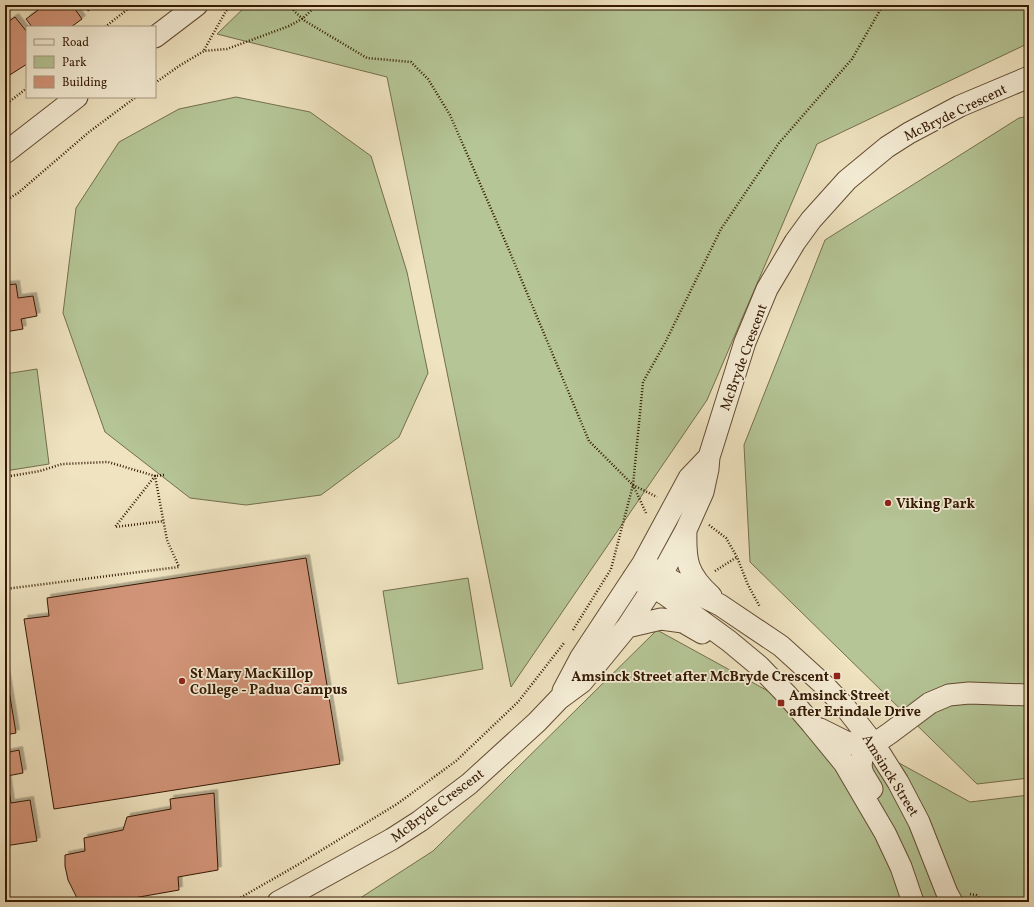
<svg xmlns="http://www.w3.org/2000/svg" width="1034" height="907" font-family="Vollkorn,serif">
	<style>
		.green { fill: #b5c596; stroke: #746f4c }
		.building { fill: #d29478; stroke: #341903; filter: url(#shadow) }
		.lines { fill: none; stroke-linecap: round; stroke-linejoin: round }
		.minor-casing { stroke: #634c32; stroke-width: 23 }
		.path { stroke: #341903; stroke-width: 2.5; stroke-dasharray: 1 2; stroke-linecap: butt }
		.minor { stroke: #f5edd6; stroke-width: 21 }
		.poi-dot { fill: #8f2418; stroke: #f5edd6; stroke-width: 1.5 }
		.labels { text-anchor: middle; stroke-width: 3.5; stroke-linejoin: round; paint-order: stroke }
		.street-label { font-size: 14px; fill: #341903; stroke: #f5edd6 }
		.poi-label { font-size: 14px; font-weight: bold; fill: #341903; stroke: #f5edd6; text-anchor: start }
	</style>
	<defs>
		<filter id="shadow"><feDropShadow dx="3.5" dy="-3.5" stdDeviation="0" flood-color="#0004"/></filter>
	</defs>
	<rect width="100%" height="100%" fill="#efe3c0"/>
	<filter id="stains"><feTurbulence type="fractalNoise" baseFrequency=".005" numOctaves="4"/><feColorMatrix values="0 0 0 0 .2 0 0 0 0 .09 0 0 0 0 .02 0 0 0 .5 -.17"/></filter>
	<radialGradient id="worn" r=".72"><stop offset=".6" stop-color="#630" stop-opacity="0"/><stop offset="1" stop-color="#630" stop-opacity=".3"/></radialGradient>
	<path class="green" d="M247,5h782v38l-212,101 -110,256 -196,287 -124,-610 -170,-43z
		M236,97l74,15 61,44 36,116 21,101 -29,64 -78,58 -75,10 -56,-7 -85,-66 -42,-119 13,-105 43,-66 60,-33z
		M1029,116v662l-52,6 -227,-222 -6,-117 81,-205 194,-122z
		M37,369l12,95 -44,7v-97z
		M468,578l15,91 -85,15 -15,-93z
		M657,630l313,172 59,-7v107h-675l79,-51z"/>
	<path class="building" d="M45,5h27l10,14 -11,8h-39l-6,-8z
		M84,5h12l-8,6z
		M15,17l12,15v32l-22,14v-54z
		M16,284l2,14 15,-2 4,20 -16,3 2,10 -18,3v-47z
		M306,558l34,206 -286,45 -30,-190 25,-3 -2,-18z
		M5,666l11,67 -11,2z
		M19,750l4,23 -16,3 4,27 19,-3 7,41 -32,5v-93z
		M214,793l4,77 -40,7 1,13 -51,9v3h-49l-11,-22 -3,-14v-11l20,-4 -1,-13 39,-8 4,-13 44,-8 -1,-10z"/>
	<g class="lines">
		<g class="minor-casing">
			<path id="minor" d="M155,37l42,-32
				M5,153l72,-56
				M686,530c-1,31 1,44 25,66
				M643,563l31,19 46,23 61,41 43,39 21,22 29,37 24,38 21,40 28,71 5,9
				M633,578l20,9 13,8 63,46 30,25 28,29 25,29 32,39 41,70 16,34 12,35
				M627,627l34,-8 22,3 19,11
				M563,691l18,-34 62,-94 46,-85 20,-21
				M820,729l24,12 12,4 18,-1
				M872,789l-9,-15 -2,-7 1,-10 4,-6 8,-7 16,-11 40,-30 19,-8 20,-2 60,2
				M278,902l114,-63 28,-18 49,-37 68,-62 22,-23 23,-17 45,-55 36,-55 23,-42 17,-38 5,-23 1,-12 36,-115 22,-53 28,-47 16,-22 36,-40 40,-33 22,-14 51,-27 69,-29"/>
		</g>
		<path class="path" d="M290,5l5,7 10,9 62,37 44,4 17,17 22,36 59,135 80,191 44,44 24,12
			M105,27l28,-22
			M204,50l22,-39 6,-6
			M155,83l24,-17 25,-15 23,-2 62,-23 13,-7 15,-14
			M5,105l22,-17
			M5,201l13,-8 71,-61 47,-35
			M164,475l-9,1 -40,51 49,-6
			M5,477l35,-6 22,-7 46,-2 47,14 12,64 12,27 -174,22
			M633,485l14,30
			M709,525l17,13 11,19 11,28 12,22
			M715,571l22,-14
			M573,630l38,-61 22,-84 10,-103 22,-39 56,-114 58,-86 73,-84 31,-54
			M970,894l6,1 8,7
			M233,902l66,-38 98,-60 59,-43 62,-59 46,-59"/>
		<use href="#minor" class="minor"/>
	</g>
	<g class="poi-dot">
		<circle cx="888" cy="503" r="4"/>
		<rect x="833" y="672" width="8" height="8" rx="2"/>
		<circle cx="182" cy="681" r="4"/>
		<rect x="777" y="699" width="8" height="8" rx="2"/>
	</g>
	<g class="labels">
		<g class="street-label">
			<text transform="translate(955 112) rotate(-26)" y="5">McBryde Crescent</text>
			<text transform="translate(743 357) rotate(-70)" y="5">McBryde Crescent</text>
			<text transform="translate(891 775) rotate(58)" y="5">Amsinck Street</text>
			<text transform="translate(437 805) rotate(-37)" y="5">McBryde Crescent</text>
		</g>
		<g class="poi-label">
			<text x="896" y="508">Viking Park</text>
			<text x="190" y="678">St Mary MacKillop<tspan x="190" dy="16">College - Padua Campus</tspan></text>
			<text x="829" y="681" text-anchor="end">Amsinck Street after McBryde Crescent</text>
			<text x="789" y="700">Amsinck Street<tspan x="789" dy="16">after Erindale Drive</tspan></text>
		</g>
	</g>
	<rect width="1034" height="907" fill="none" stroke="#efe3c0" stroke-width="20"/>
	<rect x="6" y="6" width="1022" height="895" fill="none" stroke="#341903" stroke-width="2"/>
	<rect x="10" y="10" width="1014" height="887" fill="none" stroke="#341903"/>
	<rect x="26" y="26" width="130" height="72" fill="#f5edd6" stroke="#a89882"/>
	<rect x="34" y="39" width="20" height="6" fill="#f5edd6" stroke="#a89882"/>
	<text x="62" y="46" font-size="12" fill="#341903">Road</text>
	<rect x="34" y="56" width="20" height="12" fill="#b5c596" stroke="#a89882"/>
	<text x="62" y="66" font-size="12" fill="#341903">Park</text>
	<rect x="34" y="76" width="20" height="12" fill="#d29478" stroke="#a89882"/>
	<text x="62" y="86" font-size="12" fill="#341903">Building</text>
	<rect width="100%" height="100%" filter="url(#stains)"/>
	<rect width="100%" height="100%" fill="url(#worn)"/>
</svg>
